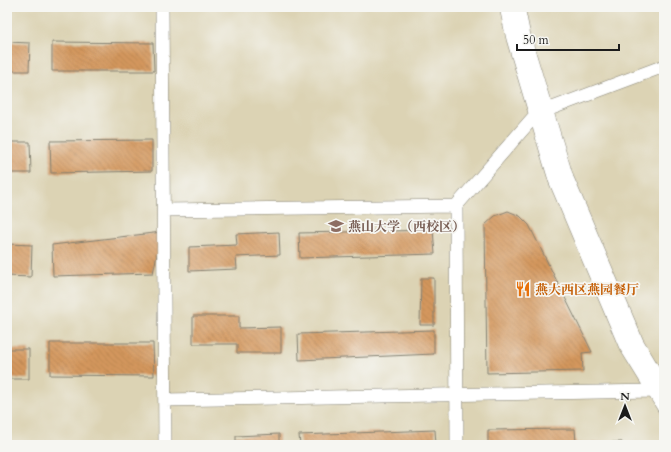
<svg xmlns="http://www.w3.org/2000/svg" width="671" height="452" font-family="Cardo,'Noto Serif SC',serif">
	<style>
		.built { fill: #dcd3b4 }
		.building { fill: url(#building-back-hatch) }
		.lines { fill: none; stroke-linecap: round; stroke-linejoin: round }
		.street-casing { stroke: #848071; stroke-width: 14 }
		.street { stroke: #fff; stroke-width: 13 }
		.labels { text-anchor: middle; stroke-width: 3.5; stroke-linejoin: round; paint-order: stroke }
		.education-label { font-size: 13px; font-weight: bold; fill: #785e54; stroke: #f6f6f2; text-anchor: start }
		.food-label { font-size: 13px; font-weight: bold; fill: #c56008; stroke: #f6f6f2; text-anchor: start }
	</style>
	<defs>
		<pattern id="building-back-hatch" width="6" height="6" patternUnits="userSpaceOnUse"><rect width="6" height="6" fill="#d4975d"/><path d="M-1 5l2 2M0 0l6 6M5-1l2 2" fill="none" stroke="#ab7a4c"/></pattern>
	</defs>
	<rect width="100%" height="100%" fill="#f6f6f2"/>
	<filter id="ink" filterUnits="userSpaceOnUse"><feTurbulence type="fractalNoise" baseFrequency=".025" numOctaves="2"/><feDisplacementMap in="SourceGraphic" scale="8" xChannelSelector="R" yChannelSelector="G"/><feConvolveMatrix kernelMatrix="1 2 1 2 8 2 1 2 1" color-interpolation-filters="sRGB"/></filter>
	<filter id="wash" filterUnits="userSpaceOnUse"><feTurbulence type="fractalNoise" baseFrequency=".012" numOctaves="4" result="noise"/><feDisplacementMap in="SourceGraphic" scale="16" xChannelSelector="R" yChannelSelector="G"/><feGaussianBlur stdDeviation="0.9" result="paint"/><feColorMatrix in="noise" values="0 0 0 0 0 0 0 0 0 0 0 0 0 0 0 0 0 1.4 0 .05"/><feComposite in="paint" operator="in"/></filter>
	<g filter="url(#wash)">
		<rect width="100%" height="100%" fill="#ebe3c6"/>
		<path class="built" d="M7,7h657v438h-657z"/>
		<g id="blocks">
			<path class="building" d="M7,42l23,1 -1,28h-22z
				M52,42l101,1 1,28h-102z
				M152,140v31l-101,2 -1,-32z
				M7,142h23l1,31h-24z
				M508,211l12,5 9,9 63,127 -10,1 1,18 -96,2 -2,-148 10,-9z
				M433,230l2,24 -135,4 -1,-25z
				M162,232l-9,41 -100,3 -1,-31z
				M279,232l1,23 -44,2 1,12 -48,2v-24l48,-2 -1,-11z
				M7,244l25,1 -1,32 -24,-1z
				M421,278h13v47h-14z
				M193,316h46v12l42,-1v26h-44v-9h-44z
				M434,330v24l-135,6 -1,-26z
				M50,343h103l1,33 -104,-1z
				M7,349h22v30h-22z
				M575,429l1,14 46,-1v3h-134v-15z
				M435,430l1,15h-136l-1,-10z
				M279,434v11h-43v-9z"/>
		</g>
	</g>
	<g filter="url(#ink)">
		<use href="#blocks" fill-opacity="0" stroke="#848071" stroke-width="1"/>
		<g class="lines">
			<g class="street-casing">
				<path id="street" d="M162,7l3,438
					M506,7l7,32 42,141 70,165 39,63
					M518,7l6,29 43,142 70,164 27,46
					M539,113l125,-47
					M456,206l1,239
					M164,210l292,-4 89,-102
					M165,400l489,-9 8,-6"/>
			</g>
			<use href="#street" class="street"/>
		</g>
	</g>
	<defs>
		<g id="university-bare" transform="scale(1.2)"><path d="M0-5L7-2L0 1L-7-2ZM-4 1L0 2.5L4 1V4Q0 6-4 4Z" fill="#8d6e63" stroke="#f6f6f2" stroke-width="2.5" paint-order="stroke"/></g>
		<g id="restaurant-bare" transform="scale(1.2)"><path d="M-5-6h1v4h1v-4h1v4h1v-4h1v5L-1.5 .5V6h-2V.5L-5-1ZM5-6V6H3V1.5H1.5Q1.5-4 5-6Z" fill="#e8710a" stroke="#f6f6f2" stroke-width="2.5" paint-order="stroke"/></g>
	</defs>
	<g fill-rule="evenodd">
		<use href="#university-bare" x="336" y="226"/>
		<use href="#restaurant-bare" x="523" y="289"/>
	</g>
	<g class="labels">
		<g class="education-label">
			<text x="348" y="231">燕山大学（西校区）</text>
		</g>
		<g class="food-label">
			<text x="535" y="294">燕大西区燕园餐厅</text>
		</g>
	</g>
	<rect width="671" height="452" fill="none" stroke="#f6f6f2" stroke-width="24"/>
	<g transform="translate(625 406)" stroke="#f6f6f2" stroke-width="3" paint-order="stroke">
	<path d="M0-3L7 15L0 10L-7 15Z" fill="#1c1c1c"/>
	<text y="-6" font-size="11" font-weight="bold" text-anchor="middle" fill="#1c1c1c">N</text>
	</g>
	<path d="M517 44v6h102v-6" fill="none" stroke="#1c1c1c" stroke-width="2"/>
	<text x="523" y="44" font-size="12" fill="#1c1c1c" stroke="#f6f6f2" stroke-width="3" paint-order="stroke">50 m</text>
</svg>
